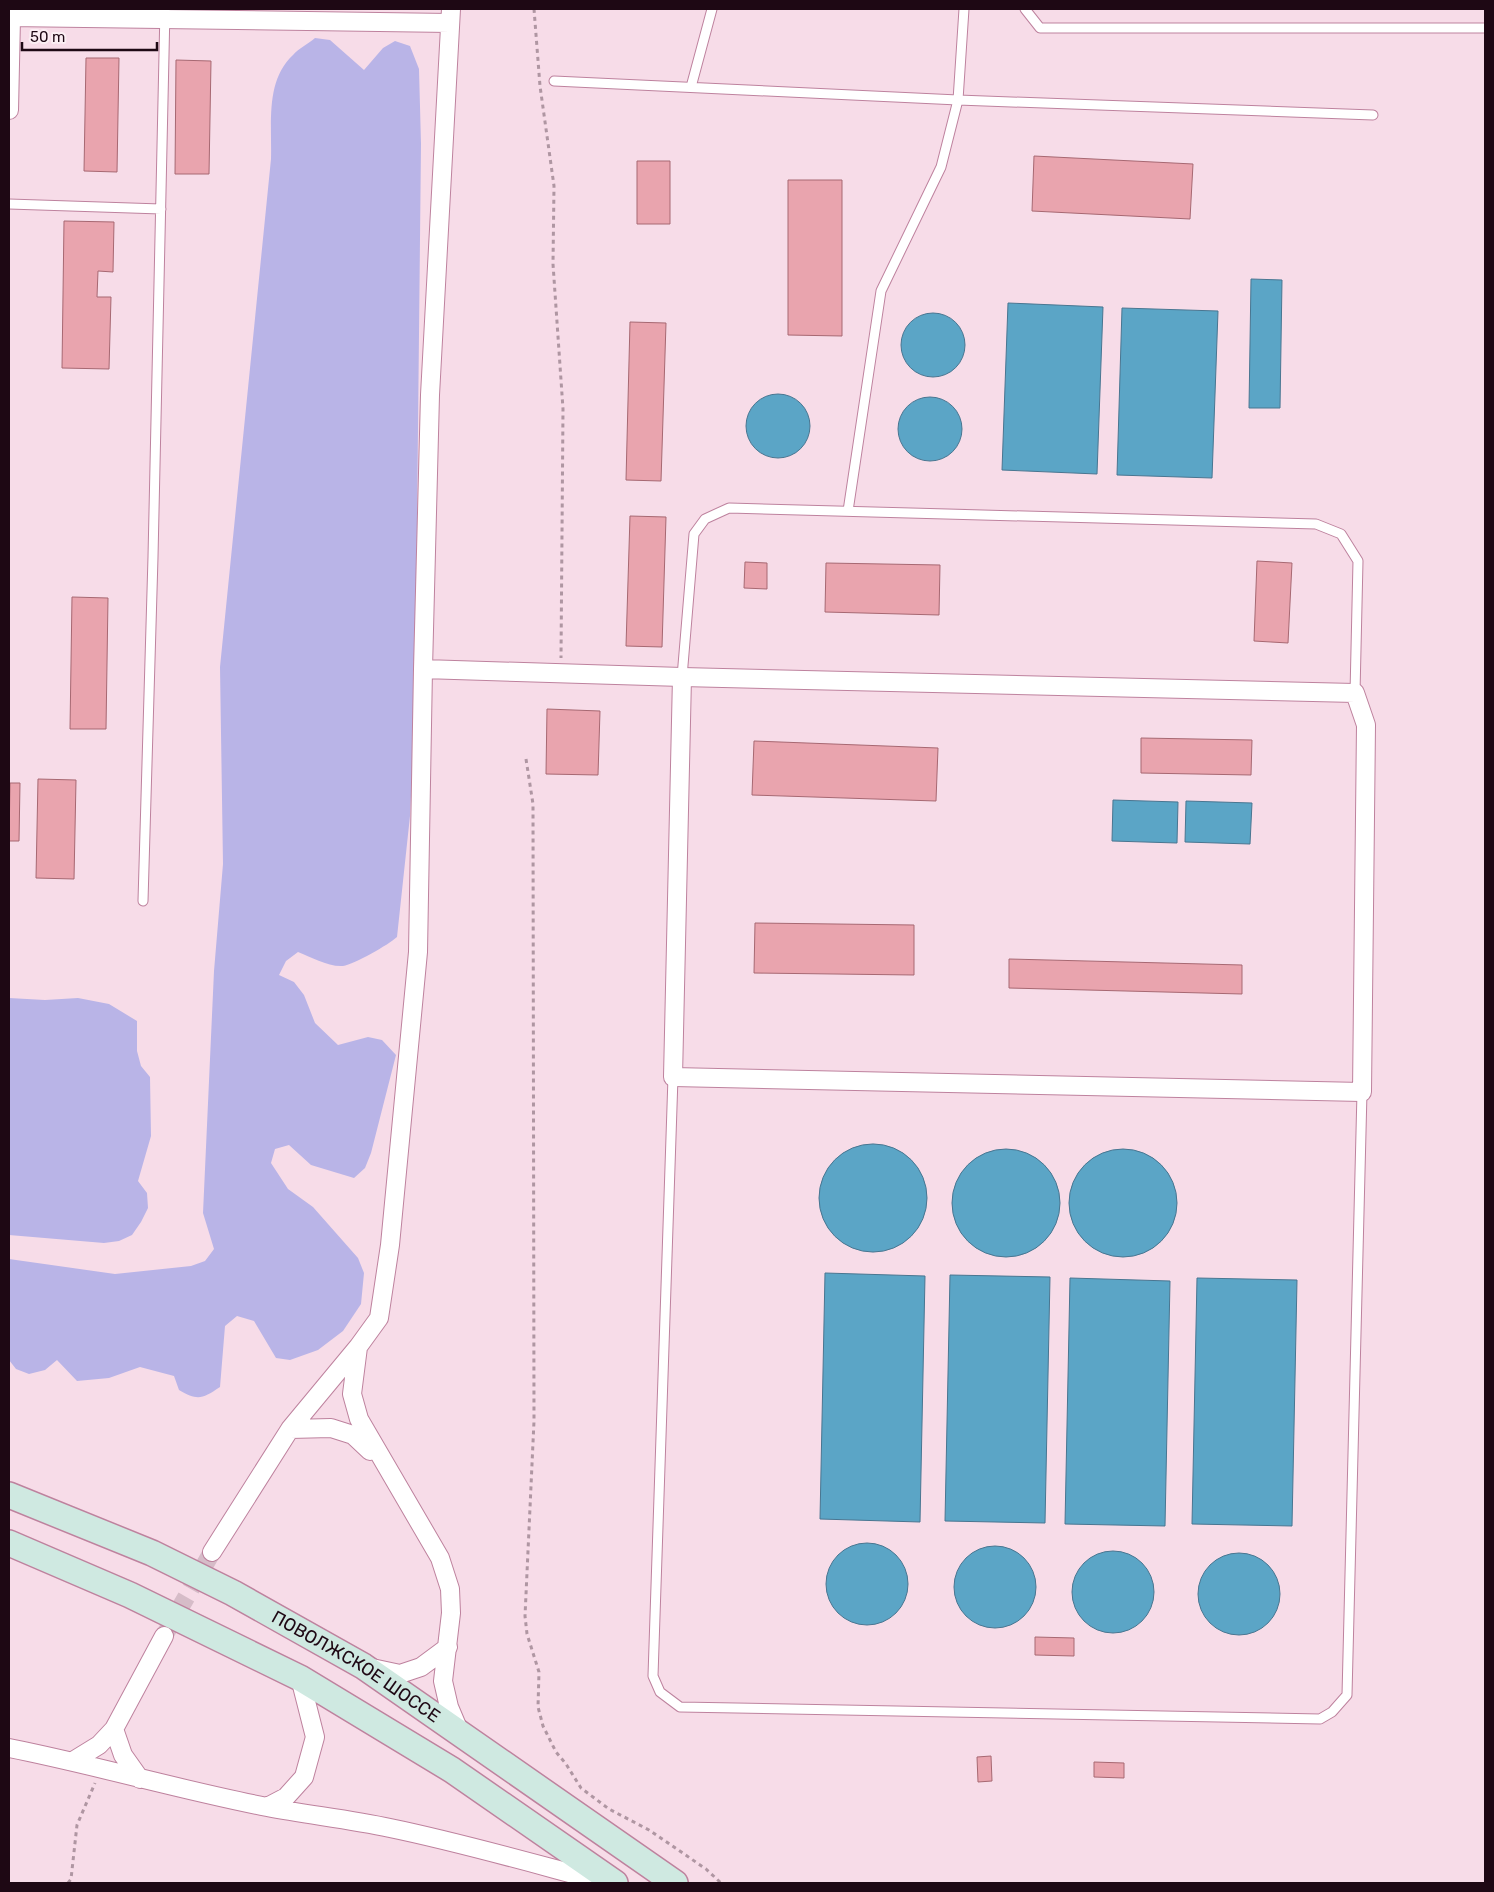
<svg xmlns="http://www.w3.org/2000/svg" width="1494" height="1892" font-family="Rubik,sans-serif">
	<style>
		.green { fill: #b9b4e7 }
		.water { fill: #5ba5c6; stroke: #497691 }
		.building { fill: #e9a4ae; stroke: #a76872 }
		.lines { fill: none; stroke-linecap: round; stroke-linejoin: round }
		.street-tunnel { stroke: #d6bcc8; stroke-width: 18; stroke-dasharray: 18 9; stroke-linecap: butt }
		.lane-casing { stroke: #be829e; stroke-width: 11 }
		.street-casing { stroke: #be829e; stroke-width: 20 }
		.secondary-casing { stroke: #be829e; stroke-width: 28 }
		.path { stroke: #af96a2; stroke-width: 3; stroke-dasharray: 4 4; stroke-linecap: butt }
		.lane { stroke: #fff; stroke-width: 9 }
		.street { stroke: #fff; stroke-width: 18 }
		.secondary { stroke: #cfe9e1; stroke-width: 25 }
		.labels { text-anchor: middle; stroke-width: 4; stroke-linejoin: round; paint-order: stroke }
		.street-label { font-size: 18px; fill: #1e0814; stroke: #fbeef3 }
	</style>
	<rect width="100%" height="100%" fill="#f7dce8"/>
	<path class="green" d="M315,38l15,2 34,30 19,-22 12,-7 15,5 9,23 2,75 -6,571 -5,101 -13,121c-9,8 -42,27 -54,29 -15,1 -32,-9 -45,-14l-12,9 -7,14 15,7 10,13 11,28 23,22 30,-8 14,3 14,15 -25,98 -6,15 -11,10 -43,-13 -22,-20 -14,4 -4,14 17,26 25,18 45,51 6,15 -3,31 -18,27 -25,19 -28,10 -14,-2 -22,-37 -17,-5 -12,10 -5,61c-18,12 -22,14 -41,3l-5,-14 -34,-9 -31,11 -32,3 -20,-21 -12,10 -16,4 -13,-5 -7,-9v-101l106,15 76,-8 14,-5 9,-12 -11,-36 11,-242 9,-107 -3,-197 51,-508c1,-35 -6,-78 22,-104 6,-7 15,-11 22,-17z
		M9,998l36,2 33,-2 31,6 28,17v30l4,15 9,11 1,59 -13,45 9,12 1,15 -7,14 -9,13 -13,6 -15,2 -95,-8z"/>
	<path class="water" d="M1251,279l31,1 -2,128h-31z
		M1008,303l95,4 -6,167 -95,-4z
		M1122,308l96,3 -6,167 -95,-3z
		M901 345a32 32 0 1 1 64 0a32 32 0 1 1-64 0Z
		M746 426a32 32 0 1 1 64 0a32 32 0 1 1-64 0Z
		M898 429a32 32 0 1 1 64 0a32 32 0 1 1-64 0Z
		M1113,800l65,2 -1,41 -65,-2z
		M1186,801l66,2 -2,41 -65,-2z
		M819 1198a54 54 0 1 1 108 0a54 54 0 1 1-108 0Z
		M952 1203a54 54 0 1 1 108 0a54 54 0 1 1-108 0Z
		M1069 1203a54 54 0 1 1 108 0a54 54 0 1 1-108 0Z
		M825,1273l100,3 -5,246 -100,-3z
		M950,1275l100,2 -5,246 -100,-2z
		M1070,1278l100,3 -5,245 -100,-2z
		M1197,1278l100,2 -5,246 -100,-2z
		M826 1584a41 41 0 1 1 82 0a41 41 0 1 1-82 0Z
		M954 1587a41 41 0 1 1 82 0a41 41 0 1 1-82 0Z
		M1072 1592a41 41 0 1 1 82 0a41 41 0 1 1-82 0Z
		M1198 1594a41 41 0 1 1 82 0a41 41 0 1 1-82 0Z"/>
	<path class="building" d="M86,58h33l-2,114 -33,-1z
		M176,60l35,1 -2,113h-34z
		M1034,156l159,8 -3,55 -158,-8z
		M637,161h33v63h-33z
		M788,180h54v156l-54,-1z
		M64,221l50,1 -1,50 -15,-1 -1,26h14l-2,72 -47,-1z
		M630,322l36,1 -5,158 -35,-1z
		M630,516l36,1 -4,130 -36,-1z
		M1257,561l35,2 -4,80 -34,-2z
		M745,562l22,1v26l-23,-1z
		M826,563l114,2 -1,50 -114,-3z
		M72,597l36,1 -2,131h-36z
		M547,709l53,2 -2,64 -52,-1z
		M1141,738l111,2 -1,35 -110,-2z
		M754,741l184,7 -2,53 -184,-6z
		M38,779l38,1 -2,99 -38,-1z
		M10,783h10l-1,58h-10z
		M755,923l159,2v50l-160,-2z
		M1009,959l233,6v29l-233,-6z
		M1035,1637l39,1v18l-39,-1z
		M991,1756l1,25 -14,1 -1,-25z
		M1094,1762l30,1v15l-30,-1z"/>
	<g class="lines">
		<path class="street-tunnel" d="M164,1636l48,-84"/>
		<g class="lane-casing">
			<path id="lane" d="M1025,9l15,19h445
				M554,81l404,19 415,15
				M691,87l21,-78
				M9,204l152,5
				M848,511l33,-220 60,-124 17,-67 6,-91
				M682,677l12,-143 11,-15 24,-11 587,16 25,10 17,27 -3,132
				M143,901l10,-344 12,-548
				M673,1077l-20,599 7,16 20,15 640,12 12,-7 15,-17 15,-603"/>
		</g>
		<g class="street-casing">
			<path id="street" d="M9,17l441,6
				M9,110l2,-92
				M423,669l259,8 673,16 11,32 -4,367 -689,-15 9,-400
				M358,1347l-6,47 7,25 81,139 10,31 1,24 -8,68 6,26 11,26
				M290,1429l41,-1 22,7 17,16
				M212,1552l78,-123 68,-82 21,-29 11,-73 28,-293 5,-283 7,-274 21,-386
				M372,1668l28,6 21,-7 27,-20
				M114,1729l9,26 17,24
				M9,1748c86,17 171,42 258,59 41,8 82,12 123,21 73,15 145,36 217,55
				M73,1761l26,-16 15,-16 50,-93
				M267,1807l19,-10 18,-20 11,-40 -15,-59"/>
		</g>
		<g class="secondary-casing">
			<g id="secondary">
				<path id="s1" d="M9,1495l143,58 81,40 130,73 312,217"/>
				<path d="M9,1543l121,52 170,83 152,92 163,113"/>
			</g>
		</g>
		<path class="path" d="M534,9l6,77 14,100 -1,78 10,145 -2,249
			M526,759l7,45 1,617 -9,195 2,18 12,38 -1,35 5,19 13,26 10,12 15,24 28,21 40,21 57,39 15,14
			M68,1883l3,-4 6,-54 18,-42"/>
		<use href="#lane" class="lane"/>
		<use href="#street" class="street"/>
		<use href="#secondary" class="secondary"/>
	</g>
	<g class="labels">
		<g class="street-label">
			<text dy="6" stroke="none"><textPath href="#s1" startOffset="388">ПОВОЛЖСКОЕ ШОССЕ</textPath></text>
		</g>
	</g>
	<rect width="1494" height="1892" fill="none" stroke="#1e0814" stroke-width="20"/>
	<path d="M22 42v8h135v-8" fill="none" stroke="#1e0814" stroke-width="2.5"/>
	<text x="30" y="42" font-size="15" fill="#1e0814" stroke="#fbeef3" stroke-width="4" paint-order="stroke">50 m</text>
</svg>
